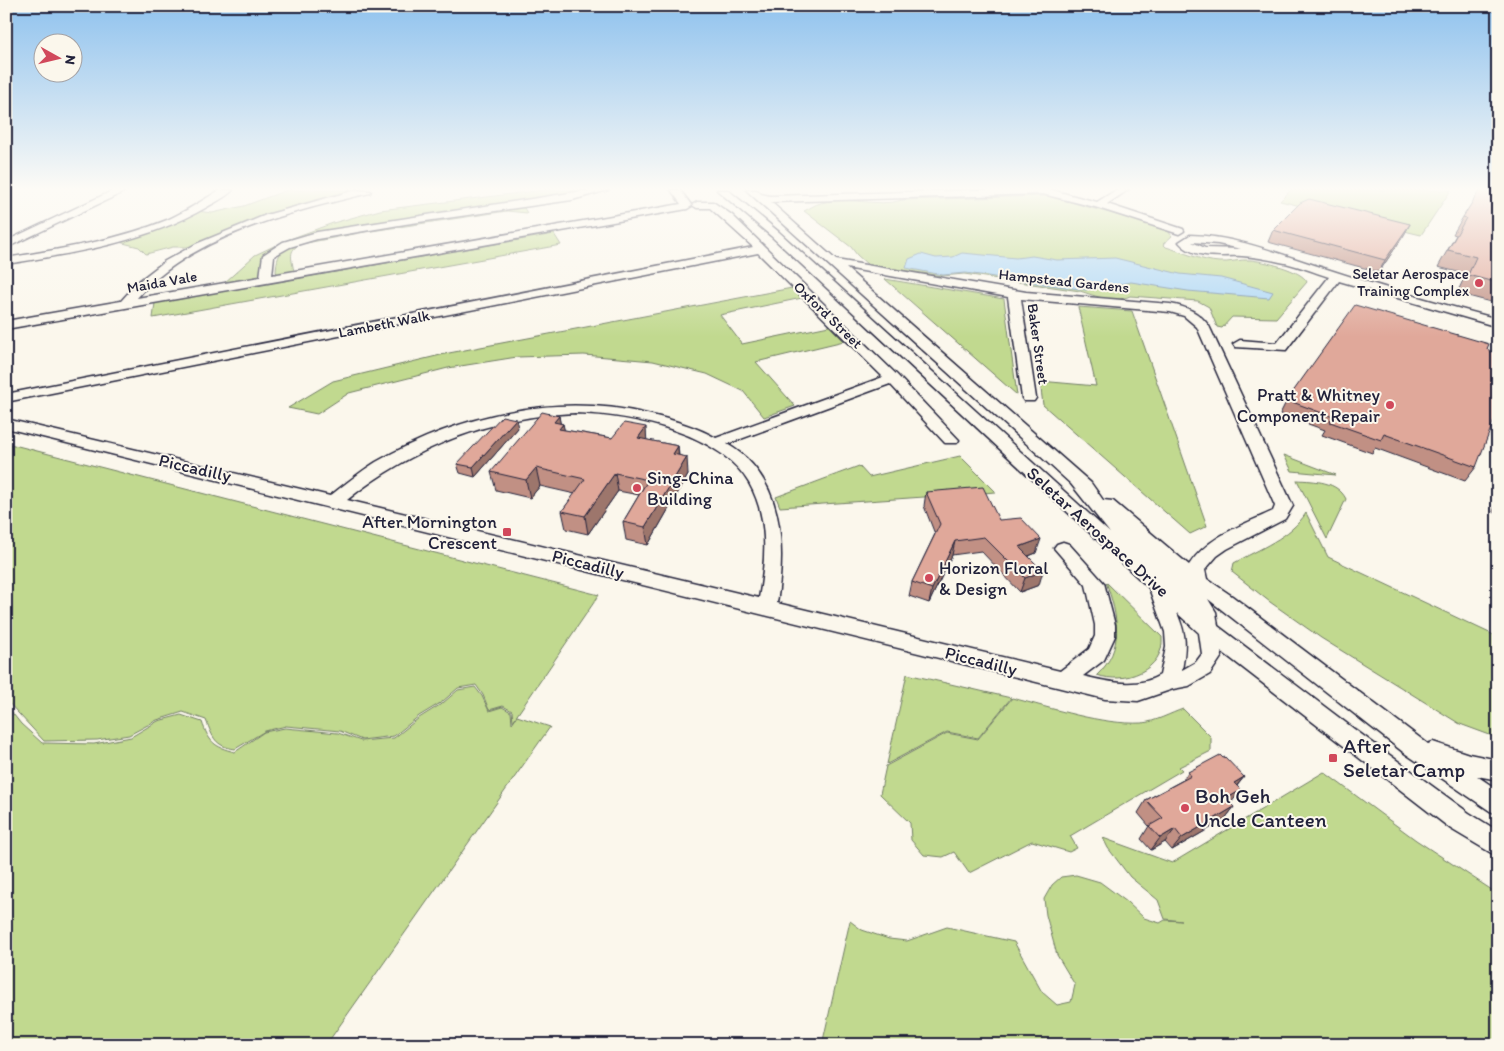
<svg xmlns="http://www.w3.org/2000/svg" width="1504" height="1051" font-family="Itim,sans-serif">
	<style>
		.green { fill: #c1d98f; stroke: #727e65 }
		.water { fill: #abd6f6; stroke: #748eab }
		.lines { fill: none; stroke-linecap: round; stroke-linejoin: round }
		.minor-casing { stroke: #22223b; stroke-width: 3 }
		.minor { fill: #fbf7ec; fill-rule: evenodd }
		.wall { fill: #c19084; stroke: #22223b }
		.shaded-wall { fill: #9d766c; stroke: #22223b }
		.building { fill: #e0a89a; stroke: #22223b }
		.poi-dot { fill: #d1495b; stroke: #fbf7ec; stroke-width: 2 }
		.labels { text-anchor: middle; stroke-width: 4; stroke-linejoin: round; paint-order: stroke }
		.far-poi-label { font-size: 15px; fill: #22223b; stroke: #fbf7ec; text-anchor: end }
		.far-street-label { font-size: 15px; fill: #22223b; stroke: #fbf7ec }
		.poi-label { font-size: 18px; fill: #22223b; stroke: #fbf7ec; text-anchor: end }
		.street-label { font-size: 18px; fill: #22223b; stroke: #fbf7ec }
		.near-poi-label { font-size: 21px; fill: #22223b; stroke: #fbf7ec; text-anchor: start }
	</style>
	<rect width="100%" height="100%" fill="#fbf7ec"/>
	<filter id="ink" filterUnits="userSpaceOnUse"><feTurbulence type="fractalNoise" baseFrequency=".02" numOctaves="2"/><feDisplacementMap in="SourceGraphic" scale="10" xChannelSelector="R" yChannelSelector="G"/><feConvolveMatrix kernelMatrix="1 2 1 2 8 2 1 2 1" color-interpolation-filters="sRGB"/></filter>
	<g filter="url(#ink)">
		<path class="green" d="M287,190h75l-71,17 -67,25 -32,15h-19l-27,7 -7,-7 -20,-5 78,-31 15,2 32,-7z
			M544,190h53l-232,34 -78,16 46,-17 47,-13z
			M1291,190h160l-30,45 -141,-34z
			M1049,196l110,31 9,4 4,5 -9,8 3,3c17,5 36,14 53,15 10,1 21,-3 31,-2 13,1 52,10 57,22l-31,36 -44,-1 -10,11 -5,-1 -8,-20 -11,-6 -68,-5c-17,8 -34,0 -50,-5l-116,-17 -22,2 -74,-11 -11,-10 -6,-8 -47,-36c5,-2 11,-7 17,-8 25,-8 55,5 82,-3z
			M523,206l4,7 -20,-2 -142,21 -64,12c-14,6 -9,15 -7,28l-15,3 -3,-3c1,-25 10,-24 31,-32z
			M554,234l7,11 -408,73 2,-15z
			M274,246l-10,10 -4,22 -37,6 32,-29z
			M885,279l119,20 13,96z
			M792,288l10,10 -82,17 22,29 87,-18 15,15 -88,21 39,44 -31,11 -21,-26 -36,-17 -54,-13 -69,-6 -67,2 -69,11 -99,25 -32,21 -29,-6 45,-27 116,-28z
			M1078,307l54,4 75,215 -17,8 -147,-129 -3,-24 56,5z
			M6,443l593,152 -86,126 -1,-10 -9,-5 -14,4 -6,-15 -7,-10 -18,3 -16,14 -23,14 -25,20 -32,4 -22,-9 -54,-5 -21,5 -30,18c-20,-3 -22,-11 -29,-29l-23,-8 -26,8 -28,15 -32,5 -53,1 -38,-41z
			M1284,455l52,20 -44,-4z
			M960,456l36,36 -216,15 -4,-10 83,-31 10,11z
			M1297,480c18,1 40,1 49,19l-19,40z
			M1306,513l22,44 170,80v101l-38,-14 -139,-86 -51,-36 -38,-30 2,-9c25,-14 57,-26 72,-50z
			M1106,582l56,55c3,33 -38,48 -65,38 28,-26 21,-59 9,-93z
			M907,674l104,24 -33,40 -31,-6 -60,32z
			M475,687l7,9 7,15 13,-4 9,5 1,11 5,-7 33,11 -224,318h-320v-340l15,19 21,19 52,1 37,-7 27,-16 23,-6 21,7c7,20 12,25 33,30l29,-20 21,-4 53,5 23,8 33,-3 25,-20 24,-15 15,-13z
			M1012,698c40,10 89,27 130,25 13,-1 29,-10 41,-14l28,28v14l-32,16 3,3 -112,66 7,12 -8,4 -37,-11 -63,32 -15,-21 -11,5 -19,-2 -13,-15 -1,-17 -30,-29 6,-28 61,-33 31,6z
			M1324,772l92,68 82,54v151h-676l28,-124 12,9 27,9 18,2 40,-14 67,15 28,50 15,13 14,-3 4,-17 -18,-30 -11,-40 -2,-16 8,-14 9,-8 15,-2 24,7 27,20 17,16 16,5 5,-3 17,1 -17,-2 -7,-19 -28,-23 -22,-29 -5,-10 69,25z"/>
		<path class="water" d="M962,253l54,5 16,-2 25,4 58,-2 65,16 41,4 52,14 -4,6 -81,-7 -57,-9 -45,8 -120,-17 -23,2 -37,-7 3,-9 12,-5 15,4 17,-1z"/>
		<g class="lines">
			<g class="minor-casing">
				<path id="minor" d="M114,190h14l-122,58v-7z
					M220,190h13c-7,7 -17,12 -26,17 -61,35 -131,46 -201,57v-6c54,-9 110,-17 161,-38 18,-8 36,-20 53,-30z
					M356,190l15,1 -1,2c-79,19 -178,42 -233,105l123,-21 3,-22 20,-13 34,-10 272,-42h19l-36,10 -167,24 -88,15 -27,8 -16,9 -2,19 409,-71 -10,-14h9l12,16 -5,3 -681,120v-8l115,-20 18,-20 26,-20 31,-17 70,-29z
					M717,190h11l51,42 331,301 -39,-49 -325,-294h11l4,4 9,2 204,-6h78l45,12 19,-12h12l-21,14 76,25 1,2 -5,3 -84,-27 -52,-13 -272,8 65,58 190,32 144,12c17,3 29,8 39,22l84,180 -8,13 -58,30 -10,7 -12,14 2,9 25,17 196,148 5,-2 36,12 29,6v20l-21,-4 21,14v24l-8,-3 -87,-59 -195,-153 8,13 2,14 136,103 115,84 29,18v26l-47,-28 -230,-178 1,5 -12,18 -21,12 -16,3 -35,12 -33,-2 -1099,-271v-9l324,77c15,-12 30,-24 46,-34 82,-47 179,-70 271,-48 23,5 48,12 69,24l167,-61 -125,-124 -752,149v-8l747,-147 -43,-39h-13l-5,-3 5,-3h16l19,13 165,160 62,65 -2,3h-12l-55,-59 -163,60c57,33 59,102 50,159l283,68 29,-22 6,-13v-11l-9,-40 -32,-37 3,-4 6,-2 6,2 35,39 11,42v11l-11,24 -21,16c24,6 55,13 77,-1l6,-28 -1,-15 -16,-44 -378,-352zM846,268l162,29 14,101 2,3h10l2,-3 -15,-99 149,13 14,4 13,11 78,179 -2,5c-30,14 -65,25 -84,54l-76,-64 -10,-1 -12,-17zM575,413c54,1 145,19 174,70 20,35 17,77 10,115l-412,-98c65,-52 144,-84 228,-87zM1177,613l22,20 3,21 -6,8 -14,8c4,-24 5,-34 -5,-57z
					M1190,235c48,1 94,21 140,35 55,18 111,34 168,49v8l-159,-46 -53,69 -51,-3 -2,-3 7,-4 37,3 52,-66c-16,-5 -32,-12 -49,-15 -12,-3 -26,-5 -38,-6 -21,-1 -48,4 -63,-14zM1192,242l26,2 23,5 -36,-1z"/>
			</g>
			<use href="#minor" class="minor"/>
		</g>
		<path class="wall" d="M1498,190v114l-41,-11 9,-19 -28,-7 18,-32 -3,-1 10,-17z
			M1410,224l-6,11 -25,37 -111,-30 5,-12z
			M1487,349l-11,118 -11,14 -90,-33 -3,5 -50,-18 3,-5 -45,-16 7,-14z
			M559,416l1,7 3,1 1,6 48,8 35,2 31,6 1,9 9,20 -40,70 -22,-5 -3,-18 16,-27 -21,-4 -30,43 -22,-5 -4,-18 13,-17 -35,-8 -10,12 -34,-8 -5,-18z
			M518,428l-43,49 -15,-4 -3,-9z
			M926,492l73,28 37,33 -7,3 10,29 -19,7 -39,-41 -29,4 -23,48 -20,-7 3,-14 23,-48 -11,-28z
			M1498,496v18l-5,-2z
			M1188,772l56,5 -7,9 -7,18 4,3 -10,13 -52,30 -7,-8 -14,8 -10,-11 8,-13 -11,-13 8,-13 37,-20z"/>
		<path class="shaded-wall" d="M1410,224l-6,11 -25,37 6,-12z
			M559,416l2,11 2,-3 4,17 -13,-19z
			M516,419l2,9 -43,49 -2,-10z
			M646,427l1,18 -9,-7z
			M678,446l1,18 -6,-10z
			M687,457l1,18 -40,70 -3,-18z
			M536,468l4,18 -10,12 -4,-18z
			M615,473l3,18 -30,43 -3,-18z
			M1041,539l-5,14 -21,8 4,-14z
			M955,541l-3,14 -23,48 3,-14z
			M1043,571l-4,14 -19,7 5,-14z
			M1244,777l-11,13 1,-7z
			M1241,790l-10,13 -15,9 10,-13z
			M1234,807l-10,13 -52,30 10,-12z
			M1175,829l-10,13 -14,8 9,-12z"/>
		<path class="building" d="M1480,190h18v93l-30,-8 8,-18 -28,-7 18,-32 -3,-1z
			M1309,199l101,25 -25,36 -112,-30 27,-27z
			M1355,305l134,39 -2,5 11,6v55l-22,57 -92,-33 -3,6 -51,-18 3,-5 -46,-17z
			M542,412l17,4 -5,6 9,2 -4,5 53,9 12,-15 22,4 -8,11 40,8 -5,8 14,3 -42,70 -22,-5 25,-42 -33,-7 -30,43 -23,-5 23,-32 -49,-11 -10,12 -35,-8z
			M502,416l14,3 -43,48 -16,-3z
			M983,487l16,33 22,-2 20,21 -22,8 24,24 -18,7 -41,-41 -29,4 -23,48 -20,-7 28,-58 -14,-32z
			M1220,755l3,3 2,-1 19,20 -10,6 7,7 -15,9 8,8 -52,31 -7,-9 -15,9 -11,-12 14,-8 -17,-18 45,-24 -3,-4z"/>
	</g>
	<linearGradient id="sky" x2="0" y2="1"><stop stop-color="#8fc2ee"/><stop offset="0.56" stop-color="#fdfbf6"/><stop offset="1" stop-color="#fdfbf6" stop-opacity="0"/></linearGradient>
	<rect width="1504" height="337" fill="url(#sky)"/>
	<g class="poi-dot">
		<circle cx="1479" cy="283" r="5"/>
		<circle cx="1390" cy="405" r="5"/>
		<circle cx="637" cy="488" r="5"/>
		<rect x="502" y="527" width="10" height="10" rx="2.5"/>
		<circle cx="929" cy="578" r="5"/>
		<rect x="1328" y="753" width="10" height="10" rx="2.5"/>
		<circle cx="1185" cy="808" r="5"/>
	</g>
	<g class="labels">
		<g class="far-poi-label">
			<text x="1469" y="279">Seletar Aerospace<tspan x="1469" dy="17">Training Complex</tspan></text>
		</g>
		<g class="far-street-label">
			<text transform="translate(1064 281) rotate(6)" y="5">Hampstead Gardens</text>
			<text transform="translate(162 282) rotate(-10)" y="5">Maida Vale</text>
			<text transform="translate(828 315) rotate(44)" y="5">Oxford Street</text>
			<text transform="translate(384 324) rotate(-11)" y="5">Lambeth Walk</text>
			<text transform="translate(1038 344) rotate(82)" y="5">Baker Street</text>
		</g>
		<g class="poi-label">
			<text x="1380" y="401">Pratt &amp; Whitney<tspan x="1380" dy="21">Component Repair</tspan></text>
			<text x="647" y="484" text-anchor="start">Sing-China<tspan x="647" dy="21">Building</tspan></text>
			<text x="497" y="528">After Mornington<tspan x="497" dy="21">Crescent</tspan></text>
			<text x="939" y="574" text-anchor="start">Horizon Floral<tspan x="939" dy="21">&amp; Design</tspan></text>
		</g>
		<g class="street-label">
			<text transform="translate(195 468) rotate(13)" y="6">Piccadilly</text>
			<text transform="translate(1098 532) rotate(42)" y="6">Seletar Aerospace Drive</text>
			<text transform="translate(588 564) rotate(14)" y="6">Piccadilly</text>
			<text transform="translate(981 661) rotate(14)" y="6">Piccadilly</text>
		</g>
		<g class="near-poi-label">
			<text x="1343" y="753">After<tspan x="1343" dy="24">Seletar Camp</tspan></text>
			<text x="1195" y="803">Boh Geh<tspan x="1195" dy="24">Uncle Canteen</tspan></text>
		</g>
	</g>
	<rect width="1504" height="1051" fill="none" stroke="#fbf7ec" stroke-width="25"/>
	<rect x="12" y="12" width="1479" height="1026" fill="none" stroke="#22223b" stroke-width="2" filter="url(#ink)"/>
	<g transform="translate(58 58) rotate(98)"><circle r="24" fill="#fbf7ec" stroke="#a4a2a5"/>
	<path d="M0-4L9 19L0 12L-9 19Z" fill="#d1495b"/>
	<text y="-8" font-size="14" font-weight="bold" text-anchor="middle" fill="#22223b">N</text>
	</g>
</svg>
